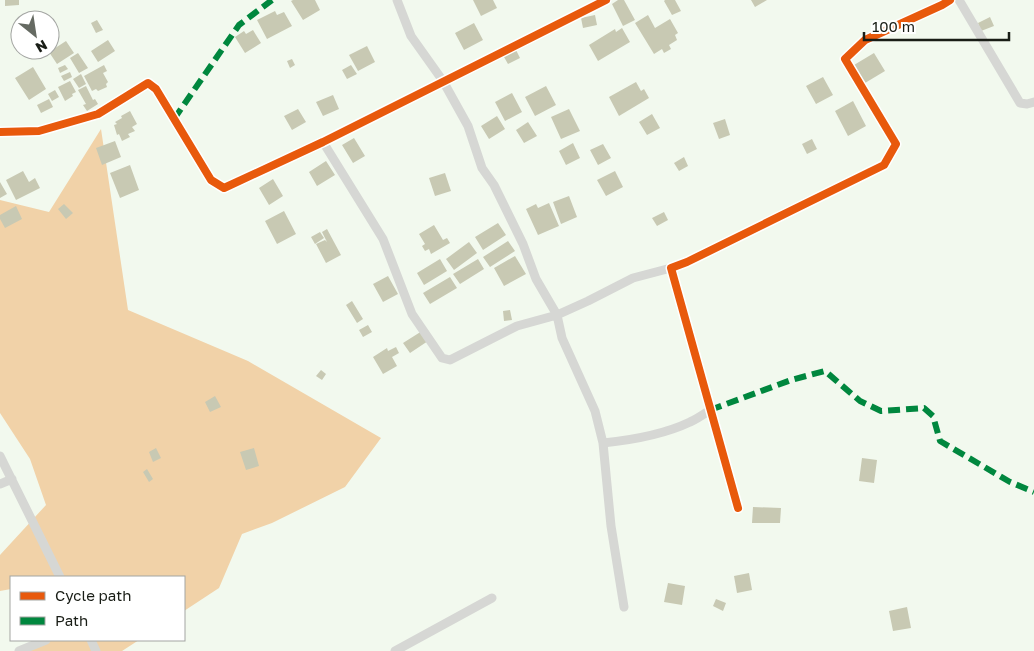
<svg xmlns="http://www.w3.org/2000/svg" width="1034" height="651" font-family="'Golos Text',sans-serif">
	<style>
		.forest { fill: #f1d2a8 }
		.building { fill: #c8c9b3 }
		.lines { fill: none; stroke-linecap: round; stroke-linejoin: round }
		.minor { stroke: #d6d7d4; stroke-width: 9 }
		.quiet { stroke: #00873e; stroke-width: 6; stroke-dasharray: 12 6; stroke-linecap: butt }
		.cycleway-casing { stroke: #fff; stroke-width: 11 }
		.cycleway { stroke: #e8590c; stroke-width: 8 }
	</style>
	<rect width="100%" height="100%" fill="#f2f9ee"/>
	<path class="forest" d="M101,129l27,181 120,51 133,77 -36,49 -73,36 -30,11 -23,54 -35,23v-34h-173v12l-11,2v-36l46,-50 -16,-46 -30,-46v-213l49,12z
		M33,640h106l-17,11h-99z"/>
	<path class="building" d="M5,0h14v5l-14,1z
		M293,0h22l5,10 -17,10 -12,-19z
		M473,0h20l4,8 -16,8z
		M618,0h6l11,20 -12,6 -11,-22z
		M665,0h10l6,11 -9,4 -8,-14z
		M751,0h16l-12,7z
		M275,11l2,4 7,-3 8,14 -25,13 -10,-19z
		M595,15l2,10 -14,3 -2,-10z
		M648,15l7,13 15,-9 8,14 -3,2 2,5 -8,5 2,4 -7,4 -2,-4 -8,5 -19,-31z
		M990,17l4,9 -13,5 -3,-8z
		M97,20l6,10 -7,3 -5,-10z
		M474,23l9,17 -19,10 -9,-17z
		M622,28l8,14 -32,19 -9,-16 26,-16 1,3z
		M253,30l8,13 -16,10 -10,-16 9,-6 2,3z
		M108,40l7,11 -17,11 -7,-11z
		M66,41l8,12 -17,11 -8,-12z
		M367,46l8,16 -17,9 -9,-16z
		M516,50l4,8 -12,6 -4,-7z
		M78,53l10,15 -9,5 -9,-15z
		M874,53l11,18 -20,12 -11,-18z
		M292,59l3,6 -5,3 -3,-7z
		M65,65l3,4 -8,4 -2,-5z
		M104,65l3,6 -4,2 5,9 -2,2 1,3 -9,4 -2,-2 -4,2 -8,-15z
		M351,65l6,9 -10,5 -5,-9z
		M33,67l13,22 -17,11 -14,-22z
		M70,72l2,5 -8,4 -3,-5z
		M81,74l5,10 -7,4 -6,-9z
		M823,77l10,18 -17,9 -10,-18z
		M70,81l6,11 -4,2 1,2 -8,5 -7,-14z
		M636,82l5,9 3,-2 5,9 -30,18 -10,-19z
		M86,86l7,14 2,-1 3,5 -11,7 -4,-6 3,-1 -8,-14z
		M546,86l10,19 -21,11 -10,-19z
		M55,90l4,7 -7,4 -4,-7z
		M512,93l10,19 -17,9 -10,-19z
		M333,95l6,14 -16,7 -7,-14z
		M49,99l4,8 -12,6 -4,-8z
		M853,101l13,25 -18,10 -13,-25z
		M298,109l8,13 -14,8 -8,-14z
		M569,109l11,22 -19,8 -10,-22z
		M130,111l7,13 -5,3 3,4 -7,3 2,3 -8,4 -3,-7 -2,1 -3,-10 3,-1 -2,-2 7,-4 -1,-2z
		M652,114l8,14 -13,7 -8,-13z
		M497,116l8,13 -16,10 -8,-13z
		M725,119l5,16 -11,4 -6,-16z
		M528,122l9,14 -13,7 -8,-13z
		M354,138l11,18 -12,7 -11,-18z
		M812,139l5,10 -10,5 -5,-10z
		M115,141l6,16 -19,8 -6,-17z
		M573,143l7,15 -14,7 -7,-14z
		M603,144l8,14 -13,7 -8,-15z
		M684,157l4,9 -9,5 -5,-8z
		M326,161l9,14 -18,11 -8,-14z
		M130,165l9,25 -19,8 -10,-25z
		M23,171l6,11 6,-4 5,10 -24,12 -10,-20z
		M615,171l8,16 -17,9 -9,-16z
		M445,173l6,18 -16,5 -6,-18z
		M273,179l10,17 -14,9 -10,-17z
		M0,182l7,12 -7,4z
		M569,196l8,21 -16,7 -8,-22z
		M549,203l10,23 -21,9 -12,-26 10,-5 2,4z
		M64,204l9,9 -7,6 -8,-10z
		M16,206l6,13 -17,9 -5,-9v-4z
		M284,211l12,23 -19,10 -12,-23z
		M664,212l4,8 -11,6 -5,-8z
		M498,223l8,12 -23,15 -8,-13z
		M434,225l9,15 4,-2 3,5 -19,11 -2,-5 -4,2 -3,-5 3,-2 -6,-10z
		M327,229l14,26 -15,8 -10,-19 9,-4 2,2 -5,-10z
		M320,232l4,6 -9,6 -4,-7z
		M508,241l7,10 -25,16 -7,-10z
		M469,242l8,11 -23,17 -8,-11z
		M515,256l11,18 -22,12 -10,-18z
		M440,259l7,12 -23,14 -7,-12z
		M478,259l6,10 -24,15 -7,-10z
		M388,276l10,18 -15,8 -10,-18z
		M450,277l7,11 -27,16 -7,-11z
		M352,301l11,18 -6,4 -11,-18z
		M510,310l2,10 -8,1 -1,-10z
		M368,325l4,7 -9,5 -4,-7z
		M422,331l6,10 -18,12 -7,-10z
		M396,347l3,6 -7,4 5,9 -14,8 -10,-17 14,-9 1,3z
		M321,370l5,4 -4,6 -6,-4z
		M215,396l6,11 -11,5 -5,-10z
		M156,448l5,10 -8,4 -4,-10z
		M254,448l5,18 -13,4 -6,-18z
		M862,458l15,2 -3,23 -15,-2z
		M147,469l6,10 -4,3 -6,-10z
		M753,507l28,1 -1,15h-28z
		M749,573l3,17 -15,3 -3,-17z
		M668,583l17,3 -3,19 -18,-3z
		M716,599l10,4 -3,8 -10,-5z
		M907,607l4,21 -18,3 -4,-20z"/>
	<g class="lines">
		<path class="minor" d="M397,0l14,36 32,45 25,45 14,42 12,17 29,59 13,35 21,36 5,23 33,73 8,32 8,83 13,81
			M959,0l61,103 7,1 7,-2
			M0,132l39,-1 59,-17 50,-31 8,6 55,91 13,8 99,-46 283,-142
			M323,142l60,97 29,75 30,44 8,2 67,-34 40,-11 31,-14 45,-23 38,-10
			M603,443c29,-3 60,-8 87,-21 7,-3 14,-8 20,-12
			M0,456l60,121
			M0,484l12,-5
			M738,508l-67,-240 16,-6 197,-97 12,-21 -51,-85 20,-19 77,-35 8,-5
			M91,640l5,11
			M19,651l27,-11
			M395,651l97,-53"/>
		<path class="quiet" d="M174,119l65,-94 33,-25
			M710,410l81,-30 34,-9 35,30 21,10 43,-3 9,8 7,25 70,41 24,10"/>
		<g class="cycleway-casing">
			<path id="cycleway" d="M0,132l39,-1 59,-17 50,-31 8,6 55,91 13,8 99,-46 283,-142
				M738,508l-67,-240 16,-6 197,-97 12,-21 -51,-85 20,-19 77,-35 8,-5"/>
		</g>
		<use href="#cycleway" class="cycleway"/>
	</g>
	<rect x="10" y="576" width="175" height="65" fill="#ffffff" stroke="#a3a5a2"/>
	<rect x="20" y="592" width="25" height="8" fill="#e8590c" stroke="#a3a5a2"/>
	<text x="55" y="601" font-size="15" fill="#191d16">Cycle path</text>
	<rect x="20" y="617" width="25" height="8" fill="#00873e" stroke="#a3a5a2"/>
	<text x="55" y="626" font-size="15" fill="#191d16">Path</text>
	<g transform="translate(35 35) rotate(150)"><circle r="24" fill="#ffffff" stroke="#a3a5a2"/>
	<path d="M0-4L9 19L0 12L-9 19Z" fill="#656a62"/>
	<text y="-8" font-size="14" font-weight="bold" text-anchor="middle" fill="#191d16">N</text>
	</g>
	<path d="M864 32v8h145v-8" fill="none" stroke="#191d16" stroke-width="2.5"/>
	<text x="872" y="32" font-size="15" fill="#191d16" stroke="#ffffff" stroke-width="4" paint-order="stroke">100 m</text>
</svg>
